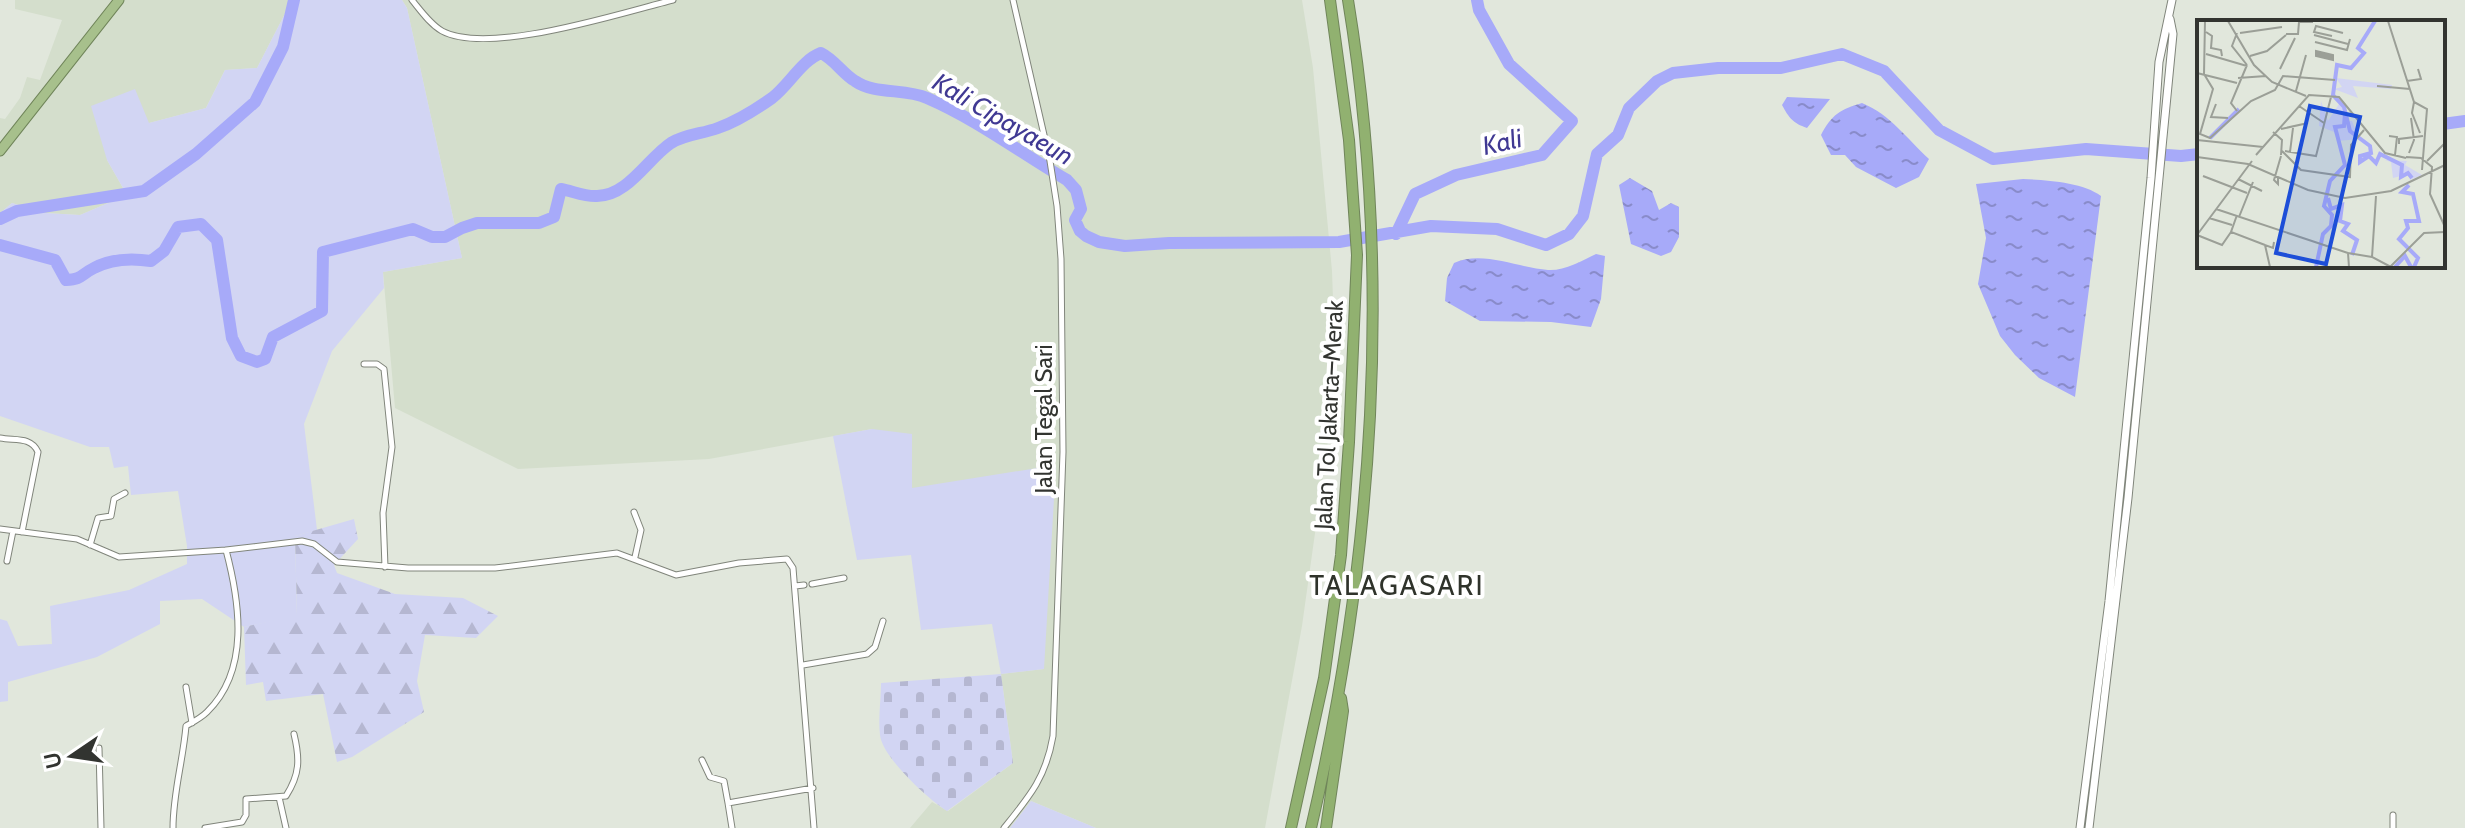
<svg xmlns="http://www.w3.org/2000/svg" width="2465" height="828" font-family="Cabin,sans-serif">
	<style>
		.built { fill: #d4decc }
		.green { fill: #d2d5f3 }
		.forest { fill: url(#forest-firs) }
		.cemetery { fill: url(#cemetery-stones) }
		.water { fill: url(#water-ripples) }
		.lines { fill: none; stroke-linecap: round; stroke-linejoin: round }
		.river { stroke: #a7aaf9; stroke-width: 12 }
		.minor-casing { stroke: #80857b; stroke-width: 7 }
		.tertiary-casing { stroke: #80857b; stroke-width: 9 }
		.trunk-casing { stroke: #70855a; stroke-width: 11 }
		.motorway-casing { stroke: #70855a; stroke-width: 12 }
		.minor { stroke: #fff; stroke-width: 5 }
		.tertiary { stroke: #fff; stroke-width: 7 }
		.trunk { stroke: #a7c08c; stroke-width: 9 }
		.motorway { stroke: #91b170; stroke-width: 10 }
		.labels { text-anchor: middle; stroke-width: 8; stroke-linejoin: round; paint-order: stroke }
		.street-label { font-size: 24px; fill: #323430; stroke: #fff }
		.water-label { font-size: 26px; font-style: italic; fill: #403993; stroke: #fff }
		.quarter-label { font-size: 28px; letter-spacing: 2px; fill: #2f332b; stroke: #fff }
		.inset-river { fill: none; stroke: #a7aaf9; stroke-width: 4 }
		.inset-road { fill: none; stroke: #9b9f97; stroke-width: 2 }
		.view { fill: #1d4ed8; fill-opacity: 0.15; stroke: #1d4ed8; stroke-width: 4 }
		.inset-edge { fill: none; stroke: #323430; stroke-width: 4 }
	</style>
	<defs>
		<pattern id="forest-firs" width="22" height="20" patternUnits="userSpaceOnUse" patternTransform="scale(2)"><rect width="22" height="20" fill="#d2d5f3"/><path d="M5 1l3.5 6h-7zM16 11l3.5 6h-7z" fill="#b5b7d1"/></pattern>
		<pattern id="cemetery-stones" width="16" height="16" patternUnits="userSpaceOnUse" patternTransform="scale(2)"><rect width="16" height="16" fill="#d2d5f3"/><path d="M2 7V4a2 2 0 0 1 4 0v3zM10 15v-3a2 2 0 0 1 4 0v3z" fill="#b5b7d1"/></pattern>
		<pattern id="water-ripples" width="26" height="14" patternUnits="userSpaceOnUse" patternTransform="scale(2)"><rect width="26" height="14" fill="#a7aaf9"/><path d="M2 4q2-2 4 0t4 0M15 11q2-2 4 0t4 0" fill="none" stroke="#898bca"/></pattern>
	</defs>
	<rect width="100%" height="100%" fill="#e1e7dc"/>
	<path class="built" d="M15,0h277l-35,68 -32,2 -19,38 -57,15 -42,37 20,35 -47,20 -35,-2 -33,-10 -12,10v-95l5,1 15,-21 7,-21 13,3 22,-60 -47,-11z
		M402,0h900l11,68 19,203 4,112 -34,243 -37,202h-169l-65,-27 -21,27h-100l22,-26 16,9 65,-48 -12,-89 43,-5 -133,-181 -39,-59 -163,30 -191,10 -123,-61 -12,-136 79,-14 -55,-250z"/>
	<path class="green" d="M292,0h110l5,8 55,250 -79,14 1,16 -52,63 -28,73 13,106 -22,6 2,80 -53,11 -42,-28 -42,2v23l-63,33 -89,25v19l-8,1v-83l7,2 11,25 34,-2 -2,-38 79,-16 58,-26v-18l-9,-55 -47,4 -3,-29 -14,2 -5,-21h-19l-90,-31v-203l12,-10 33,10 35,2 47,-20 -20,-35 -16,-54 44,-17 14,34 57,-15 19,-38 32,-2z
		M872,429l40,5v54l144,-23 -12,204 -43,5 -9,-50 -71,6 -10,-75 -54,5 -24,-124z
		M1031,801l65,27h-86z"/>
	<path class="forest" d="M354,519l4,20 -24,26 3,8 58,21 68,4 35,18 -22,22 -51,-3 -8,46 7,31 -72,45 -15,5 -14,-68 -57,7 -3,-19 -17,3 -2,-58 53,-12 -2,-79z"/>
	<path class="cemetery" d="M1001,674l12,89 -66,48c-18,-11 -65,-54 -67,-76 -2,-17 1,-35 1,-52z"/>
	<path class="water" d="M1787,97l43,2 -23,29c-14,-5 -18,-10 -25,-23z
		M1862,103c29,12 44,35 67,56l-10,18 -23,11 -40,-21 -11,-12h-14l-10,-20c10,-20 20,-26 41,-32z
		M1630,178l22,13 7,19 12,-7 8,4v30l-8,15 -10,4 -30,-12 -12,-59z
		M2023,179c23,1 60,3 78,17l-26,201 -36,-19 -24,-23 -15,-19 -22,-52 8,-46 -10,-54z
		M1596,254l9,2 -4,43 -10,28 -40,-5 -71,-1 -35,-20 2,-23 7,-15c29,-13 64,5 94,7 16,1 34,-9 48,-16z"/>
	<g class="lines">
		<path class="river" d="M2443,124l22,-3
			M0,219l17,-8 127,-20 52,-37 59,-52 28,-55 11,-47
			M1396,234l19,-40 41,-19 86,-20 30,-34 -63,-57 -30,-54 -2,-10
			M0,245l55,15 11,20c17,-1 14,-5 28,-12 17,-9 38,-10 57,-7l13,-10 14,-24 23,-3 16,16 15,98 9,18 16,6 8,-3 8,-22 49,-26 1,-59 90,-23 19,8h13l17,-9 15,-5h62l15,-6 7,-28c11,2 25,8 36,7 31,0 51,-38 74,-53 15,-9 31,-9 47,-15 20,-7 37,-18 54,-30 17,-13 30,-38 49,-45 14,7 21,20 34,28 20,14 50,7 72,17 49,21 94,55 140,82l9,10 5,19 -6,11 5,11 6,5 13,6 26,4 44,-3 170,-1 92,-16 66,3 49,16 23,-11 14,-18 14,-62 21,-19 11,-27 28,-27 16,-8 45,-5h63l61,-14 42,17 55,59 54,29 93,-10 95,7 18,-2"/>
		<g class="minor-casing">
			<path id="minor" d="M412,0c9,11 18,24 30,31 47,25 178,-18 231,-31
				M364,364h13l7,5 8,78 -9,66 2,54
				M0,438c14,3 31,-2 38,14l-16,80
				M634,512l7,18 -6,27
				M0,529l77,10 42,18 107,-7 76,-9 12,3 23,18 71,6h87l122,-15 59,22 63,-12 48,-4 6,9 21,260
				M90,545l8,-27 13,-2 3,-17 11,-6
				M7,561l6,-30
				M812,584l32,-6
				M795,586l9,-1
				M803,665l64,-11 8,-7 8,-26
				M186,687l6,36
				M99,748l2,80
				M702,760l8,17 14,4 4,22
				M279,797l7,31
				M2393,815v13
				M173,828c0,-35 10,-67 13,-102 7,-4 15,-8 21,-14 43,-42 33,-109 19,-162
				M205,828l37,-6 4,-7v-16l40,-3c14,-22 14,-37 8,-62
				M732,828l-4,-25 85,-15
				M1004,828c26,-32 42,-51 49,-92l10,-284 -2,-193 -4,-53 -7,-45 -37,-161"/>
		</g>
		<g class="tertiary-casing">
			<path id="tertiary" d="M2080,828l29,-227 42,-423 8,-116 13,-62
				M2089,828l39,-330 45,-464 -3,-15"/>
		</g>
		<g class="trunk-casing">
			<path id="trunk" d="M0,151l119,-151"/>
		</g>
		<g class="motorway-casing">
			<path id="motorway" d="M1291,828l33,-150 17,-123 8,-113 8,-187 -8,-115 -19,-140
				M1311,828c63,-271 82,-553 37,-828
				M1326,828l17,-117 -2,-13"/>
		</g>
		<use href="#minor" class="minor"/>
		<use href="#tertiary" class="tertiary"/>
		<use href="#trunk" class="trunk"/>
		<use href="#motorway" class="motorway"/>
	</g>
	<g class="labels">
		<g class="street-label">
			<text transform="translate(1329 415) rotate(-87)" y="8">Jalan Tol Jakarta–Merak</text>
			<text transform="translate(1044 419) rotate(-90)" y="8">Jalan Tegal Sari</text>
		</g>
		<g class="water-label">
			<text transform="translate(1003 119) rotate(30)" y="9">Kali Cipayaeun</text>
			<text transform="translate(1502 142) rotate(-13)" y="9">Kali</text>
		</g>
		<g class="quarter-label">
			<text x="1397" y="595">TALAGASARI</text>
		</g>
	</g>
	<g transform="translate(2197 20)">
		<rect width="248" height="248" fill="#e1e7dc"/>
		<path d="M124,81l7,20 11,-17 6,1 1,16h6l7,18 -21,2 -4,-9 -15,-6zM188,140l22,1 -2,4 17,10 -12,5 -1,-6 -16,4 -2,-16z" fill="#d2d5f3"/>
		<path d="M139,58l56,7 -1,4 -38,-3 5,12 -24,-9 8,-2z" fill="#d2d5f3"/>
		<path class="inset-river" d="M178,1l-17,27 6,5 -13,15 -14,-3 -4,30 11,12 6,24 20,15 1,7 -11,3v6l9,-6 7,7 4,-9 22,11 -1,12 7,-4 4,5M13,118l29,-29M212,165l-7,7 11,2 6,27h-13l2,7 -9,11 19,19 -4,9M131,178l3,11 11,-4 -2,16 8,3 -5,7 14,9 -5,15M119,247l7,-33 8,-8 1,-11 -8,-9 6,-25 15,-16 -10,-38 9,-1 1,-12M198,247l10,-11 6,11"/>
		<path class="inset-road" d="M8,1l-1,53 9,15 -13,45 10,4 41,-37 24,-11 8,-14 52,4M31,1l26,44 18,17 34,14M191,1l26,81 13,7 -5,61M9,12l6,4 -1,12 10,2 1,6M40,13l-5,13 15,19M43,13l42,-6M89,14h12l1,-12h14M117,15l34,9M135,16l-18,-4 2,-6 27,7M118,22l32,8 3,-11M119,31l17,4v2l-17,-4zM9,34l41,12M119,34l17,4v2l-17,-4zM53,36l17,-5 19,-16M83,49l15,-31M0,53l40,10M41,58l28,-2M210,61l14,-2 -3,-10M180,66l33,3M99,71l10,-36M217,82l-2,11 8,20M19,84l-5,13 17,1M102,86l25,17M40,91l-6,-8 16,-38M84,109l27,-6M76,112l9,8 -1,15M192,116l8,1 -2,18M0,120l66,7M202,124v-5l24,-3M85,131l19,19 49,7 1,-32 13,-15M88,131l31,5 15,-59M93,132l3,-24M212,133l5,-13 -3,-22M59,135l53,-60 30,2 46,56 21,5M0,137l51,7 60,26 37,8 46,-7 54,-26M209,137l15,1 11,9 -2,27 15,33M230,141l18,-18M6,156l44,17M81,158v6l-4,-4 7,-24M41,159l24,12M179,176l-4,61 19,10M19,189l132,44 1,14M40,195l-6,17 34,13M42,197l14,-35M12,198l23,7M0,215l25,10 9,-13M0,215l55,-74M151,233l24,4M73,247l-5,-22 8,3 1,-6M193,247l34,-34 21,-1"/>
		<path class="view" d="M113,86l50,11 -34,147 -50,-11z"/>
		<rect width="248" height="248" class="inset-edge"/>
	</g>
	<g transform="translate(72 756) rotate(257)" stroke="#ffffff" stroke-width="6" paint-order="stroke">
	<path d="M0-6L14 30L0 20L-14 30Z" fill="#323430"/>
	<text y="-12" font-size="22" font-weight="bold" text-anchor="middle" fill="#323430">U</text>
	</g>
</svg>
